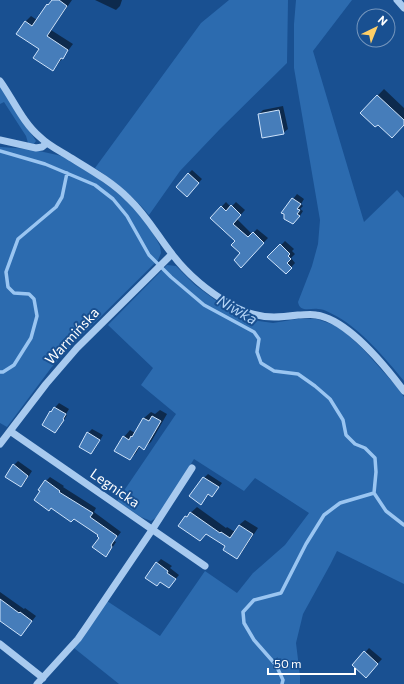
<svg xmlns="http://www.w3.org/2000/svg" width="404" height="684" font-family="Commissioner,sans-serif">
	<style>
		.green { fill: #2c6baf }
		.shadow { fill: #0007 }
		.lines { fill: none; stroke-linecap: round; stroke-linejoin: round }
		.stream { stroke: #9ac5f1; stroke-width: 3.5 }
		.building { fill: #467dba; stroke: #cee3fb }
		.minor { stroke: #a8caef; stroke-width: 7 }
		.labels { text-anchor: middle; stroke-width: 4; stroke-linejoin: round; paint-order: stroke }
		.street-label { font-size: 14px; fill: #fff; stroke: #195091 }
		.water-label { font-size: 15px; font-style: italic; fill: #b4d4f6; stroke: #195091 }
	</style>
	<rect width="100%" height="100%" fill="#195091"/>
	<path class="green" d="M229,0h59l-1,63 -67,66 -40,42 -31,44c-16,-19 -34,-33 -54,-47l106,-145z
		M296,0h56l-39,51 51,171 33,-32 7,8v183c-18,-22 -42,-50 -66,-64 -6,-3 -13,-8 -20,-8 -8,-1 -18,4 -20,-7l14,-36 6,-22 2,-24 -26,-152v-44z
		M0,86l36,55 -2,3 -6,-1 -2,-7 -22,-34 -4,2z
		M0,147l30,2 32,7 26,15 38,28 21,23 13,24 1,7 -3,7 -86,85 -21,23 -44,59 -7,-4z
		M167,265l9,1 19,19 31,23 17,8 16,5 14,2 24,-4h20l17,6 12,8 17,16 34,38 7,10v187l-67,-33 -7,14 -27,49 -7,29 4,33v8h-181l-45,-36 33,-47 53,35 45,-65 32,22 16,-20 32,-28 24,-32 -54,-35 -11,13 -50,-32 -35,57 -8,5 -10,-4 -24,-16 59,-87 -35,-29 12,-17 -45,-43z"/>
	<path class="shadow" d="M52,0h20l-21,30 22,14 -15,20 -5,6 -28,-48 6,-6 6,4 11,-15z
		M95,0h27l-2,6 -4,4z
		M384,89l20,19v16l-26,-1 -17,-10z
		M283,106l5,23 -5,4 -24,-19 4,-4z
		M192,170l10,9 -12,13 -2,-18z
		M297,194l7,5 -3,5 2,2 -3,3 3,2 -5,8 -15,-7z
		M226,202l5,5 5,-5 9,8 -8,9 15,15 5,-5 11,9 -27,28 1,-13 -6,-12 -25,-23z
		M285,241l9,8 -2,2 3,3 -4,4 4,5 -9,10 -17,-16z
		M59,403l10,6 -3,5 1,1 -8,13 -4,4 -12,-8 8,-12z
		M160,410l7,4 -16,28 -7,6 -4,-2 -4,7 -6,6 -6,-22 6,-7 5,3 9,-15 7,-6 4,2z
		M92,429l11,6 -8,14 -4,4 -3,-20z
		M18,461l14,10 -7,11 -4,4 -7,-21z
		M208,474l14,9 -6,8 -4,5 -3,-2 -8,9 3,-25z
		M50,477l14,9 -1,1 33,21 -2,4 27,20 -7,9 2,1 -6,9 -5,5 -6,-21 -53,-54z
		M197,507l29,21 1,-1 8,5 4,-7 6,-5 13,8 -16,24 -5,6 -11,-12 -19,-13 -7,7 -14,-23z
		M161,559l11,7 -2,2 9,7 -10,12 -8,-6 -4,4v-22z
		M0,592l24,17 1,-1 11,8 -15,19 -21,-16z
		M369,648l13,11 -12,13 -16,-7z"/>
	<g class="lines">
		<path class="stream" d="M0,151l45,13 50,21 18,14 14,17 22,39 22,22 33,28 50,27 5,7 -2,13 4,11 13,8 24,3 17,12 15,13 13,21 3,15 9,9 10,4 10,10 1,14 -2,21 12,18 18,14
			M0,372h3l11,-7 17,-27 6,-22 -3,-17 -5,-5 -15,-1 -6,-6 -2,-15 12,-33 38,-32 6,-10 5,-24
			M282,684l1,-4 -7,-15 -22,-25 -10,-17 -1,-11 11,-12 27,-7 25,-49 18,-29 16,-12 34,-10"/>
	</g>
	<path class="building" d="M52,0h7l8,6 -20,30 21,14 -5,9 -2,-1 -8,13 -20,-13 6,-9 -23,-15 9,-13 7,5 15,-22 1,1z
		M377,95l27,25v5l-12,13 -14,-13 -3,2 -15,-14z
		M279,110l5,24 -22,4 -4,-24z
		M188,173l11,10 -12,14 -11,-10z
		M292,198l9,6 -4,5 3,1 -3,4 3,2 -7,8 -9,-5v-5l-3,-1z
		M231,205l10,10 -8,9 15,13 5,-5 11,11 -23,25 -7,-8 6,-7 -9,-8 4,-4 -25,-23 11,-12 5,5z
		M280,244l10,10 -2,2 3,3 -4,4 5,5 -6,6 -19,-17z
		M54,407l12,7 -3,5 1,1 -9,13 -13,-8 8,-14 1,1z
		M152,416l9,5 -17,29 -5,-4 -9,14 -16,-9 9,-15 6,4 2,-4 1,1 11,-19 6,3z
		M87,432l13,8 -9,14 -12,-7z
		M13,464l15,12 -7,11 -16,-10z
		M203,477l16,10 -7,10 -4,-3 -7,11 -12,-9z
		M45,480l15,11 -1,1 34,21 -3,4 27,19 -6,9 1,2 -6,10 -14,-10 7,-9 -2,-2 1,-1 -24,-16 -3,3 -20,-14 -2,3 -15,-11 6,-9 -2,-1z
		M190,512l30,21 1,-1 9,6 9,-13 14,9 -16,25 -14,-9 2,-4 -19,-12 -6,7 -22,-15 7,-10 2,1z
		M156,562l12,9 -1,2 9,6 -7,9 -9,-6 -3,4 -12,-8z
		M0,599l19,14 1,-1 12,9 -11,15 -21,-15z
		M364,651l14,13 -12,14 -14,-13z"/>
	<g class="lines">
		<path class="minor" d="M397,0l7,8
			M0,81c13,18 23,42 40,56 8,8 18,13 28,19 21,13 43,25 61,43 18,17 28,36 43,55 15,20 37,38 59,51 13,7 28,12 43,12 8,0 16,-1 24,-2 6,0 13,-1 18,0 31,4 70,52 88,76
			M0,140l36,8 6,-1 5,-4
			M10,431l195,135
			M0,444l46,-60 31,-36 95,-94
			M0,644l43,34
			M37,684l41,-45 9,-13 65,-96 40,-62"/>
	</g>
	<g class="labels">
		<g class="street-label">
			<text transform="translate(72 336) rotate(-47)" y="5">Warmińska</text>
			<text transform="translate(115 488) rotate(35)" y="5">Legnicka</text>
		</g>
		<g class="water-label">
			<text transform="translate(237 310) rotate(30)" y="5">Niwka</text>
		</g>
	</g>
	<g transform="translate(376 28) rotate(43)"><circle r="19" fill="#195091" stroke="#7596bd"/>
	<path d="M0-3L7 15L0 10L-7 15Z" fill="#ffcf66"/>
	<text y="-6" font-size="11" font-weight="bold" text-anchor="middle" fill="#ffffff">N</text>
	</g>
	<path d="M268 668v6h87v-6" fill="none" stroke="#ffffff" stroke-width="2"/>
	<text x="274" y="668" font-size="12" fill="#ffffff" stroke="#195091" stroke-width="3" paint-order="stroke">50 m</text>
</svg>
